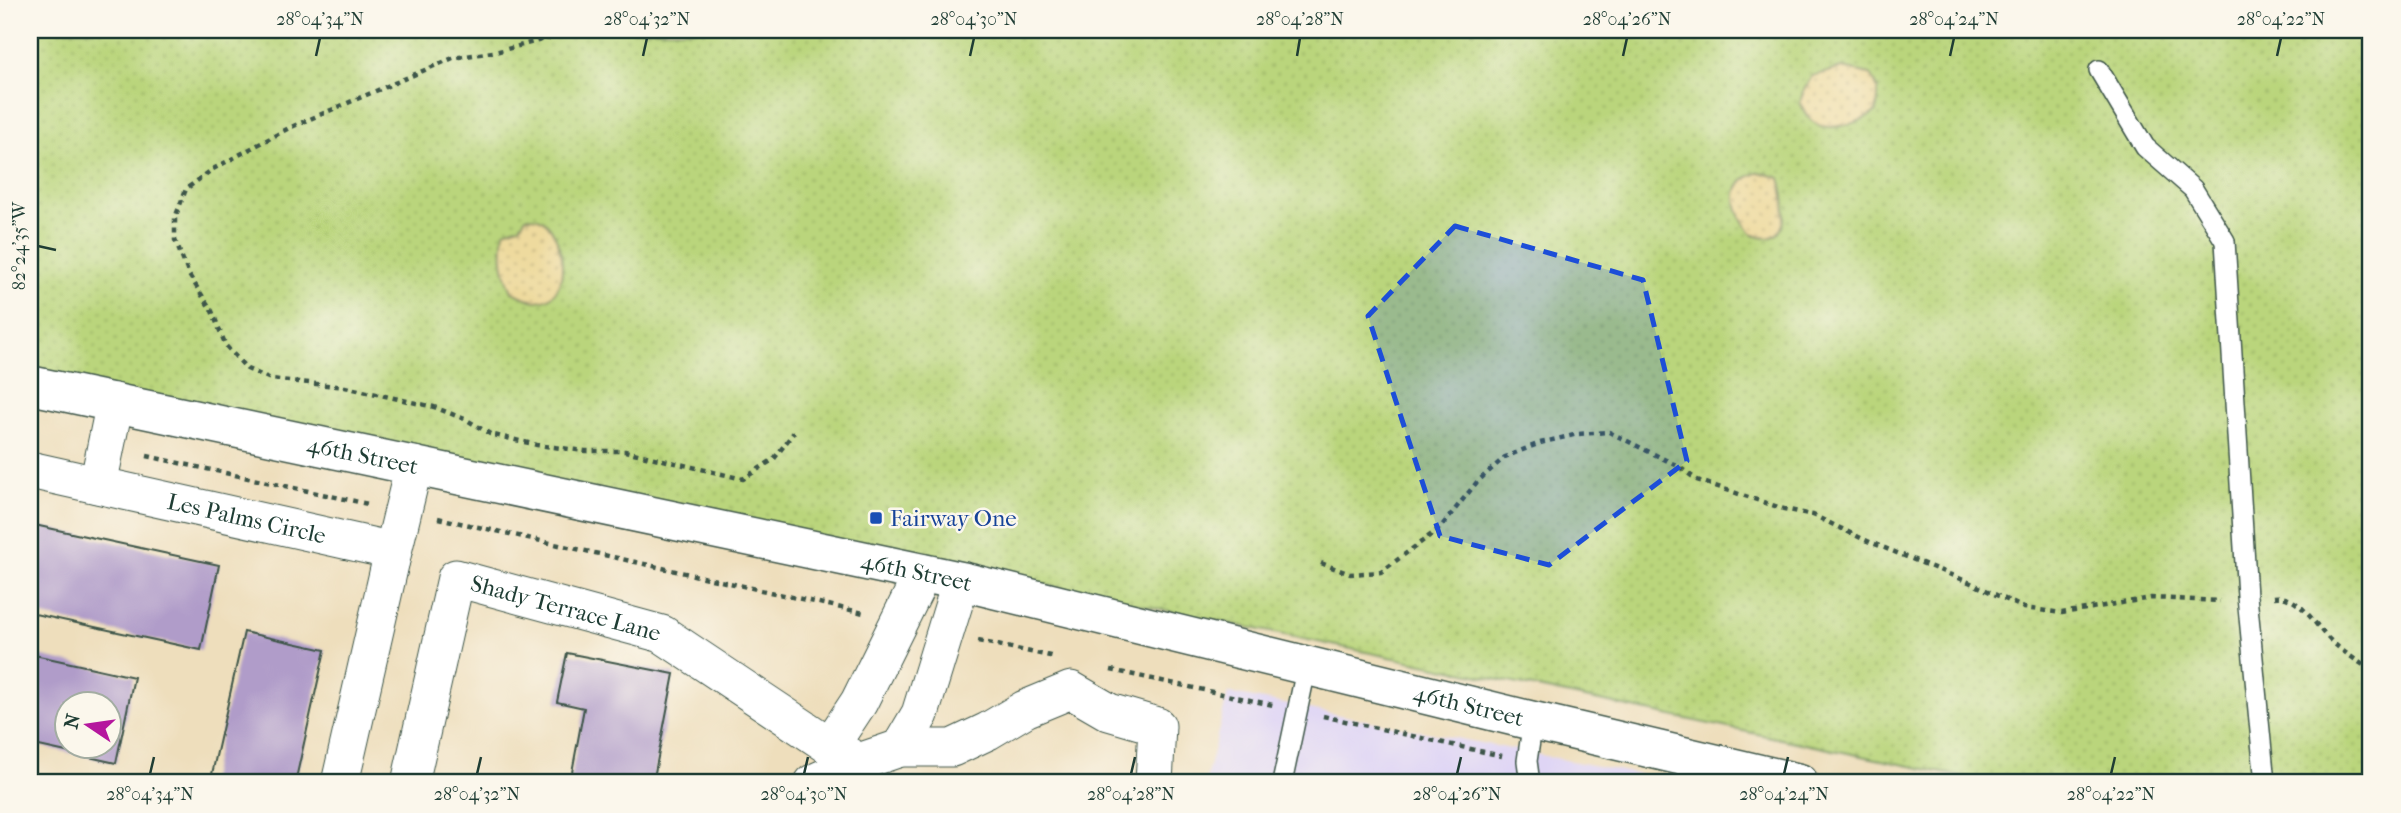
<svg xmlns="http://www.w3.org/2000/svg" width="2401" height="813" font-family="'IM FELL French Canon',serif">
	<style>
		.built { fill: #dfd5f5 }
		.grass { fill: url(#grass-dots); stroke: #6c8958; stroke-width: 2 }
		.sand { fill: url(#sand-dots); stroke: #868c69; stroke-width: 2 }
		.building { fill: #b09cc9; fill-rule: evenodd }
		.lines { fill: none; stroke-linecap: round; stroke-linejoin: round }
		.service-casing { stroke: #3e5548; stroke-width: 22 }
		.minor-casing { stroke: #3e5548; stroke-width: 39 }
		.tertiary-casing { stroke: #3e5548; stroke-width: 41 }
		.path { stroke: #3e5548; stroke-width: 4.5; stroke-dasharray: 5 5; stroke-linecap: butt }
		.service { stroke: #fff; stroke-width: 19 }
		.minor { stroke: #fff; stroke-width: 37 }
		.tertiary { stroke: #fff; stroke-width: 38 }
		.marked { fill: #1d4ed8; fill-opacity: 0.2; stroke: #1d4ed8; stroke-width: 5; stroke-dasharray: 14 9; stroke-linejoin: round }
		.ticks { fill: none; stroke: #1f3d34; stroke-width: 2.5 }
		.transit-dot { fill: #1a4fb4; stroke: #fbf7ec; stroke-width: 2.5 }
		.labels { text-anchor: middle; stroke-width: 5; stroke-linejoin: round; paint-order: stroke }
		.street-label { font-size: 23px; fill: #1f3d34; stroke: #fbf7ec }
		.transit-label { font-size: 23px; fill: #164399; stroke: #fbf7ec; text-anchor: start }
		.neatline { fill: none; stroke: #1f3d34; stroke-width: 2.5 }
		.ticks-label { font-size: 18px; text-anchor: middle; fill: #1f3d34 }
	</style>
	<defs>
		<pattern id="grass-dots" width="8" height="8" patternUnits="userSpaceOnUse" patternTransform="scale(1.75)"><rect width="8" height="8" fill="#bad57b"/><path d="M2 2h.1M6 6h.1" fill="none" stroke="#9fb86b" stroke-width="1.8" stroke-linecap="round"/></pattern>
		<pattern id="sand-dots" width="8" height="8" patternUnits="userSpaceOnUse" patternTransform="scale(1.75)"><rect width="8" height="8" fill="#eeda9e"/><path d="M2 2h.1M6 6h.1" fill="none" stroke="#ccbc89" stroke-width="1.8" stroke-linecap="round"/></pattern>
	</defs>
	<rect width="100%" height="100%" fill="#fbf7ec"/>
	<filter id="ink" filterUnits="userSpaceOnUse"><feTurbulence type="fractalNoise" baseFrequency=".0143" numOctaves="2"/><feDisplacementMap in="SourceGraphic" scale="14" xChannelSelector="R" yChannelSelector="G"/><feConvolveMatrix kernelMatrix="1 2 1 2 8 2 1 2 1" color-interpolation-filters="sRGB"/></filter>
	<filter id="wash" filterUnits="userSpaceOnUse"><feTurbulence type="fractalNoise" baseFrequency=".00686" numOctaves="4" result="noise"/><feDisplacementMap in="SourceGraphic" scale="28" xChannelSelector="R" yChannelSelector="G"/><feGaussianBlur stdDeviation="1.57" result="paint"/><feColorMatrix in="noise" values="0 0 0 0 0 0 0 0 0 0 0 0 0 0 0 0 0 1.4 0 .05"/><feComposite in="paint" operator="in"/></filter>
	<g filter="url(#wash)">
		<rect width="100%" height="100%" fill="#eedebc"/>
		<path class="built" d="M1228,693l454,90h-477z"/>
		<path class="grass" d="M30,30h2341v753h-380l-1961,-411z"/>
		<path class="sand" d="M1842,68l28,6c10,13 9,23 6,38 -15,10 -47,22 -63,10 -6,-4 -10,-13 -13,-19l3,-11 9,-16z
			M1760,172l20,6c5,17 13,67 -20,59 -16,-4 -29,-35 -22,-50 4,-9 14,-12 22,-15z
			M526,217c4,0 8,0 12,1 26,9 38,82 -1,83 -7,0 -18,-7 -25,-9 -10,-24 -11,-35 -8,-61l16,-5z"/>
		<g id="blocks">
			<path class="building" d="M30,524l189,41 -18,85 -171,-37z
				M244,632l81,18 -30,133h-85z
				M567,653l107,21 -21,109h-83l14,-75 -27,-6z
				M30,654l104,23 -18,86 -86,-19zM66,704h42v42h-42z"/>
		</g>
	</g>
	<g filter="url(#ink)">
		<use href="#blocks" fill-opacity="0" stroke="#3e5548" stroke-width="2"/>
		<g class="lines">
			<g class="service-casing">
				<path id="service" d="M2099,70l46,77 48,42 32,52 22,355 18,187
					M1282,783l25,-118
					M1530,783l-3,-22 6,-40"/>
			</g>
			<g class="minor-casing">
				<g id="minor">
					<path id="s1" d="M30,470l350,78 11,12 -51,223"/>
					<path d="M98,485l17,-83"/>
					<path d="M391,560l23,-95"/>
					<path d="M830,746l29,-44 64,-129"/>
					<path d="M900,748l20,-34 41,-133"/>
					<path id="s2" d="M410,783l46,-205 206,56 168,112 29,16 41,-14h52l36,-17 37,-22 46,-19 38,22 48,14 -3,57"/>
					<path d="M813,783l46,-21"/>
				</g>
			</g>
			<g class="tertiary-casing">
				<g id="tertiary">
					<path id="s3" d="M30,385l931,196 572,140 266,62"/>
				</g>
			</g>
			<path class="path" d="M580,30l-81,21 -46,7 -164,70 -76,41 -27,20 -11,29v22l14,35 23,36 14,35 21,23 24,10 74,8 89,20 33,13 23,14 47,11 48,6h40l118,28 31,-20 20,-27
				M147,456l221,48
				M438,518l426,95
				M1321,563l29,11 31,-2 59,-44 37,-46 28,-25 35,-14 38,-9 31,-2 69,34 19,14 87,29 29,6 52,25 106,43 53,25 38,5 89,-15 69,3
				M2274,597c26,-3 41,29 56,43 12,11 27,21 41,30
				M978,641l77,16
				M1111,670l162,35
				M1323,716l179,40"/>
			<use href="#service" class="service"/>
			<use href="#minor" class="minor"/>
			<use href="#tertiary" class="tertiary"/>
		</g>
	</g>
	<path class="marked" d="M1455,226l188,54 44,181 -138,104 -109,-29 -72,-220z"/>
	<path class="ticks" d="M316,56l4,-18M643,56l4,-18M970,56l4,-18M1297,56l3,-18M1623,56l4,-18M1950,56l4,-18M2277,56l4,-18M38,246l18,4M150,774l4,-17M477,774l4,-17M804,774l4,-17M1131,774l4,-17M1457,774l4,-17M1784,774l4,-17M2111,774l4,-17"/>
	<rect class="transit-dot" x="869" y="511" width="14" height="14" rx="3.5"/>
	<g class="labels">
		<g class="street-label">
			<text dy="8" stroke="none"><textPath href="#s3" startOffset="340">46th Street</textPath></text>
			<text dy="8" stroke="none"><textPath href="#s1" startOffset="222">Les Palms Circle</textPath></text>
			<text dy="8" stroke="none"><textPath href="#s3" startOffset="906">46th Street</textPath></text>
			<text dy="8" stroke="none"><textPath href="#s2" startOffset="324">Shady Terrace Lane</textPath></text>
			<text dy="8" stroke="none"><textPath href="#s3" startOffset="1474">46th Street</textPath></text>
		</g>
		<g class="transit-label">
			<text x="890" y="526">Fairway One</text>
		</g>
	</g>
	<rect width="2401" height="813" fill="none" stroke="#fbf7ec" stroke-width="77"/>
	<g transform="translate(88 725) rotate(283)"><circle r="33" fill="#fbf7ec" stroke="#a3ada2" stroke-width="2"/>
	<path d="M0-5L12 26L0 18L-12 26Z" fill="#b5179e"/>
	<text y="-10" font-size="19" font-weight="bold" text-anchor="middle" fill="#1f3d34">N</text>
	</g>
	<rect x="38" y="38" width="2324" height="736" class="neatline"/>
	<g class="ticks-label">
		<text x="320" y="25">28°04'34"N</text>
		<text x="647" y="25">28°04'32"N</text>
		<text x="974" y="25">28°04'30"N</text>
		<text x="1300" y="25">28°04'28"N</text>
		<text x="1627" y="25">28°04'26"N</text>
		<text x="1954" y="25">28°04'24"N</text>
		<text x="2281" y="25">28°04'22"N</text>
		<text transform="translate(19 246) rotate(-90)" y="6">82°24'35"W</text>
		<text x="150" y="800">28°04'34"N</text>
		<text x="477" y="800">28°04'32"N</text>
		<text x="804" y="800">28°04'30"N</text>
		<text x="1131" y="800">28°04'28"N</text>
		<text x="1457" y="800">28°04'26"N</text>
		<text x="1784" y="800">28°04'24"N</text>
		<text x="2111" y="800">28°04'22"N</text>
	</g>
</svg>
